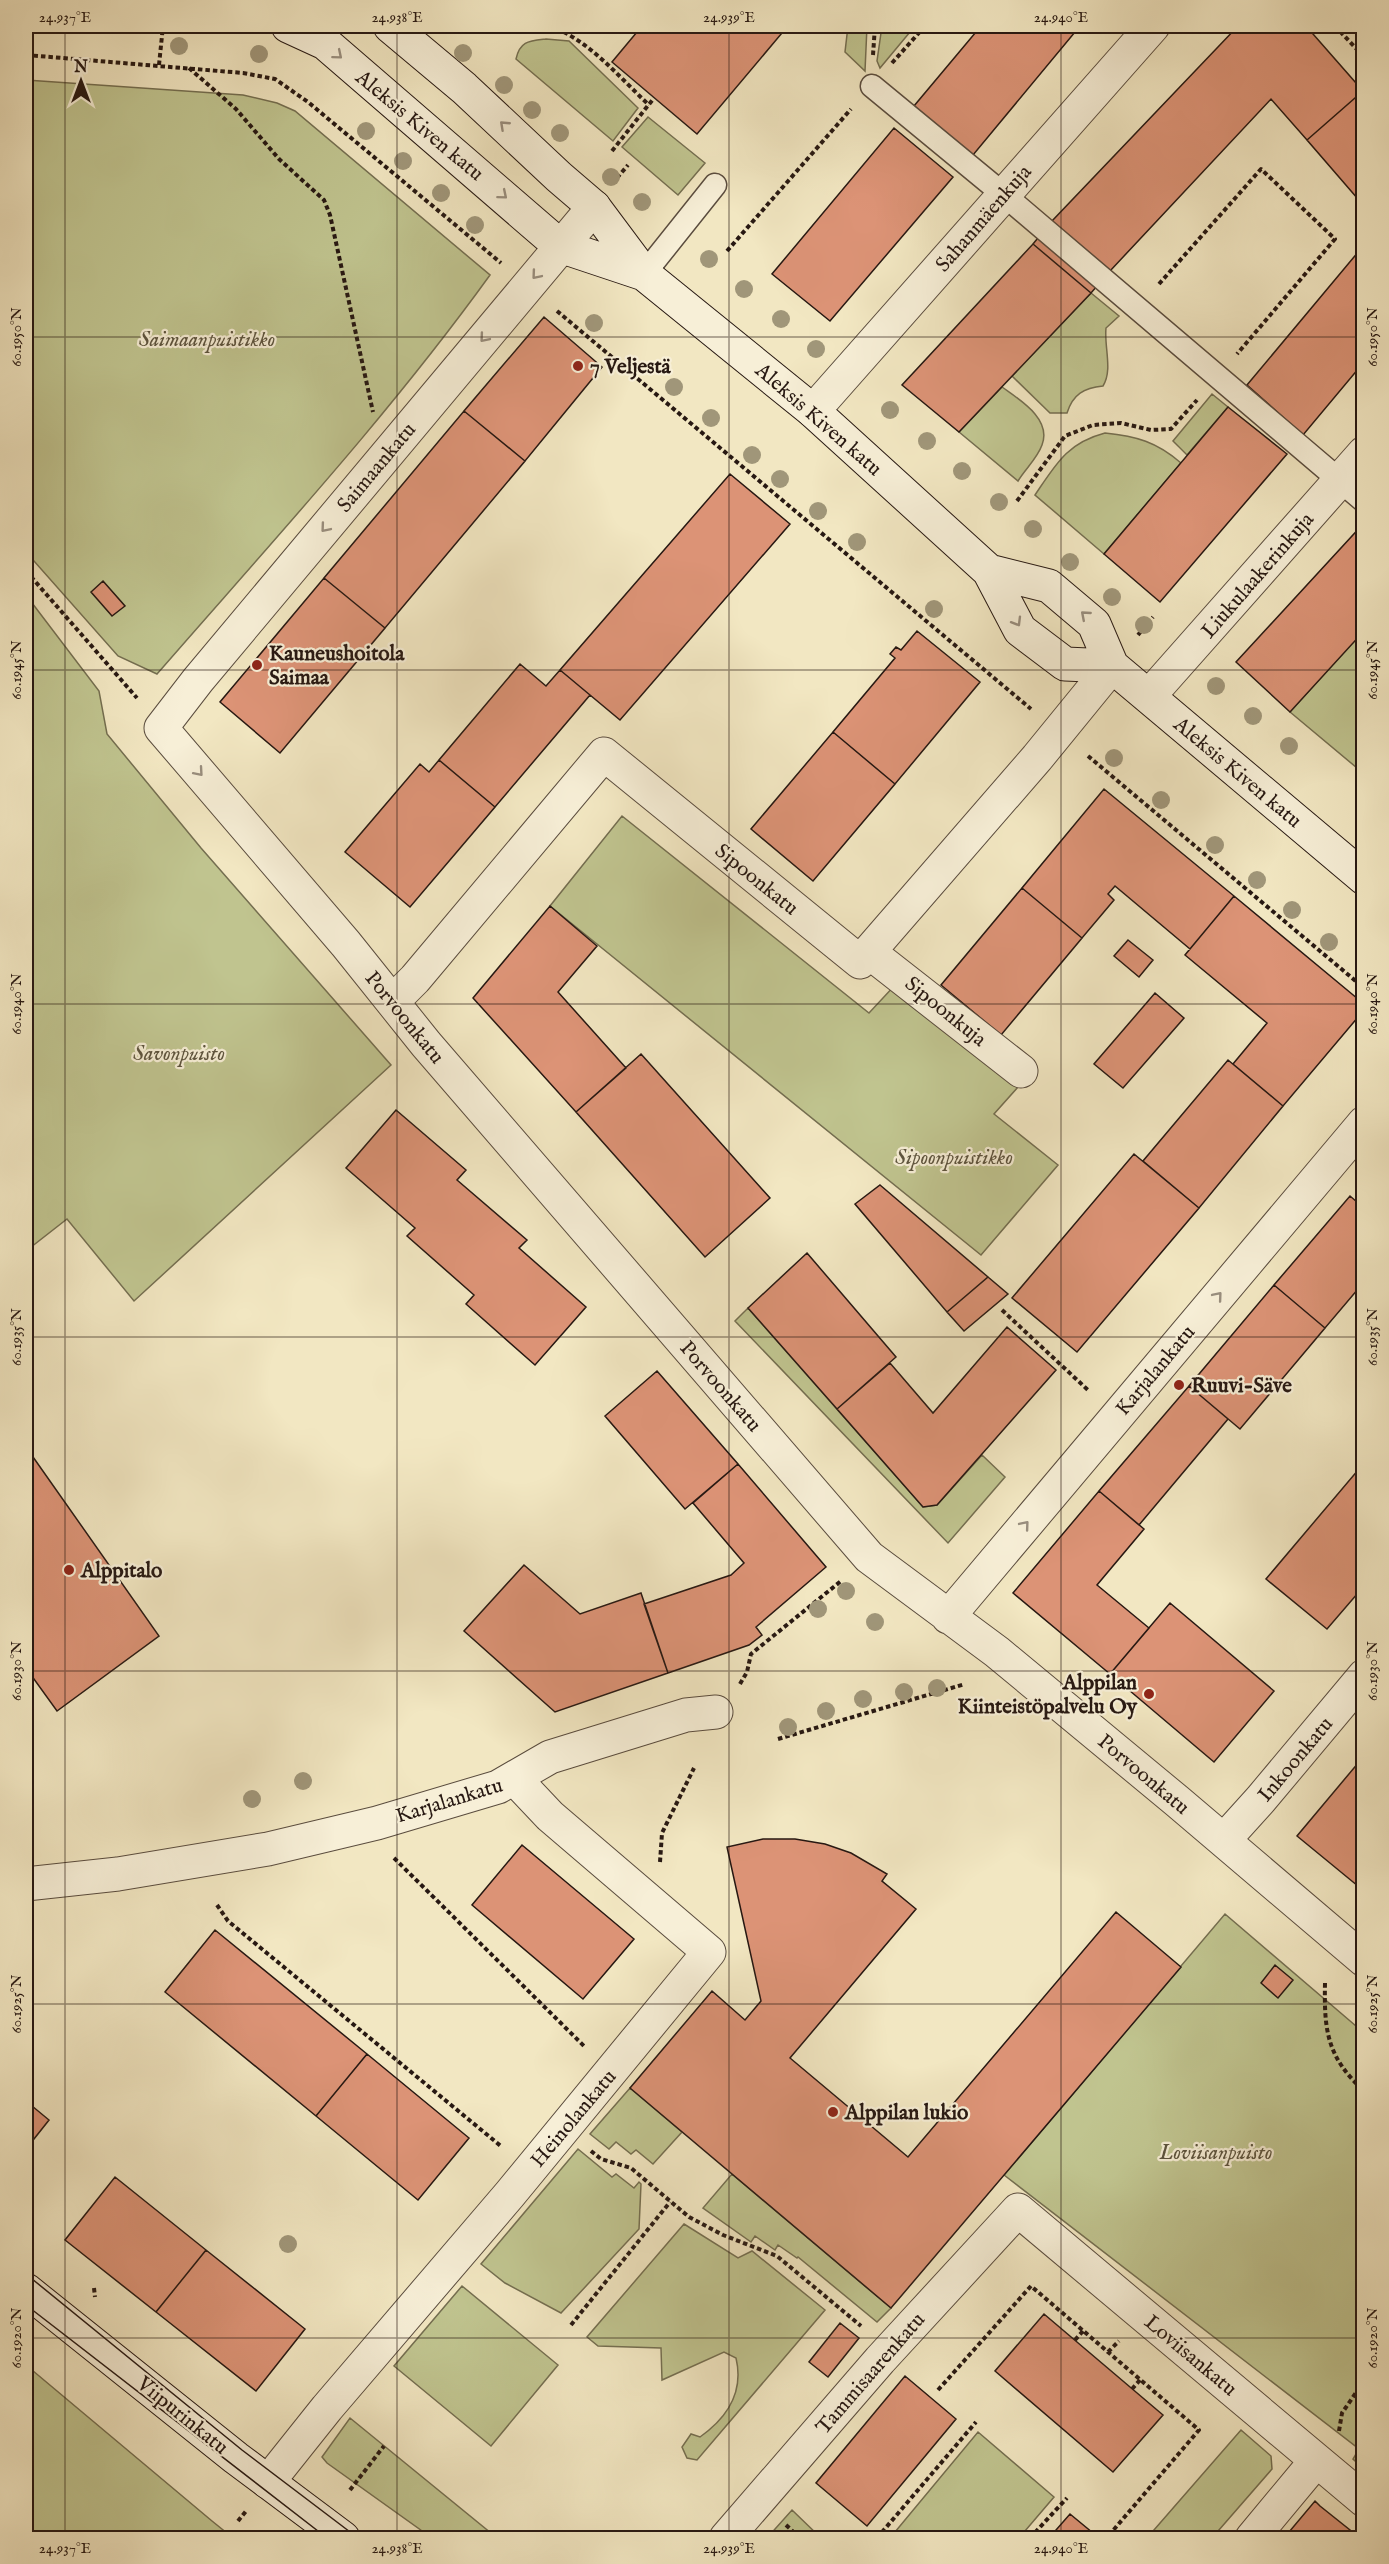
<svg xmlns="http://www.w3.org/2000/svg" width="1389" height="2564" font-family="'IM FELL English',serif">
	<style>
		.green { fill: #c0c48f; stroke: #746e50; stroke-width: 1.5 }
		.building { fill: #dc9376; stroke: #271812; stroke-width: 1.5 }
		.lines { fill: none; stroke-linecap: round; stroke-linejoin: round }
		.lane-casing { stroke: #5a4c3e; stroke-width: 25 }
		.street-casing { stroke: #5a4c3e; stroke-width: 35 }
		.secondary-casing { stroke: #271812; stroke-width: 35 }
		.path { stroke: #271812; stroke-width: 4; stroke-dasharray: 4.5 3; stroke-linecap: butt }
		.lane { stroke: #f7efd7; stroke-width: 22 }
		.street { stroke: #f7efd7; stroke-width: 33 }
		.secondary { stroke: #f7efd7; stroke-width: 33 }
		.tram { stroke: #271812; stroke-width: 1.5 }
		.tree { fill: #a09679 }
		.oneway { stroke: #998e7e }
		.ticks { fill: none; stroke: #271812; stroke-width: 1.5; stroke-opacity: 0.45 }
		.poi-dot { fill: #8f2418; stroke: #f7efd7; stroke-width: 2 }
		.labels { text-anchor: middle; stroke-width: 4.5; stroke-linejoin: round; paint-order: stroke }
		.street-label { font-size: 21px; fill: #271812; stroke: #f7efd7 }
		.park-label { font-size: 21px; font-style: italic; fill: #5d543e; stroke: #f7efd7 }
		.poi-label { font-size: 21px; font-weight: bold; fill: #271812; stroke: #f7efd7; text-anchor: start }
		.neatline { fill: none; stroke: #271812; stroke-width: 2 }
		.ticks-label { font-size: 15px; text-anchor: middle; fill: #271812 }
	</style>
	<rect width="100%" height="100%" fill="#f2e7c2"/>
	<filter id="stains"><feTurbulence type="fractalNoise" baseFrequency=".00333" numOctaves="4"/><feColorMatrix values="0 0 0 0 .2 0 0 0 0 .09 0 0 0 0 .02 0 0 0 .5 -.17"/></filter>
	<radialGradient id="worn" r=".72"><stop offset=".6" stop-color="#630" stop-opacity="0"/><stop offset="1" stop-color="#630" stop-opacity=".3"/></radialGradient>
	<path class="green" d="M848,26h19l-2,45 -20,-19z
		M882,26h33l-35,42 -3,-7z
		M546,39l23,2 69,67 -25,33 -97,-82c4,-18 13,-18 30,-20z
		M26,80l217,15 34,8 18,8 195,164c-101,140 -219,268 -333,399l-39,-18 -92,-104z
		M648,117l57,46 -27,32 -56,-48z
		M1091,293l28,23 -13,12c-2,19 7,42 -3,58 -19,2 -30,8 -36,27h-17l-38,-37z
		M1002,387c18,13 50,32 40,58 -5,14 -17,24 -24,36l-59,-49z
		M1212,394l16,13 -41,48 -14,-14z
		M1105,433c31,3 52,9 76,30l-77,91 -69,-59c21,-31 32,-52 70,-62z
		M26,595l73,96 8,43 94,114 190,217 -257,236 -67,-82 -41,32z
		M1363,631v142l-73,-61z
		M622,816l247,197 27,-29 122,103 -24,27 64,51 -77,90 -431,-349z
		M748,1308l175,199 14,-2 45,-50 23,22 -57,66 -213,-222z
		M1225,1914l138,118v436l-10,-9 6,-10 -355,-274z
		M630,2088l52,44 -29,32 -17,-14 -5,4 -15,-12 -7,7 -19,-15z
		M578,2149l34,28 4,-3 18,14 5,-6 2,2 -2,45 -78,84 -56,-30 -24,-19z
		M732,2174l159,134 -14,14 -79,-65 -1,1 -19,-13 -3,5 -20,-14 -4,6 -48,-34z
		M684,2224l54,34 14,-7 73,59 -128,150 -10,-2 -5,-11 9,-13 9,3c27,-19 44,-45 36,-79l-12,-6 -62,28 -1,-32 -63,-2 -11,-9z
		M462,2286l96,79 -67,81 -97,-80z
		M26,2365l186,156 21,17h-207z
		M350,2418l147,120h-65l-105,-75 -5,-6z
		M1241,2430l30,26 1,13 -60,69h-65z
		M978,2432l76,65 -35,41h-129z
		M792,2510l29,28h-54z"/>
	<path class="building" d="M642,26h130l10,7 -85,101 -85,-72z
		M981,26h99l-107,129 -59,-49z
		M1238,26h68l57,65 -56,49 -36,-41 -161,172 -58,-50z
		M1363,91h1v115l-57,-66z
		M894,128l59,49 -123,144 -58,-47z
		M1052,221l58,50 -19,22 -58,-49z
		M1033,244l58,49 -132,139 -57,-47z
		M1364,245v117l-61,73 -56,-50z
		M544,317l58,50 -77,94 -61,-50z
		M1228,407l59,47 -127,148 -56,-48z
		M464,411l61,50 -140,167 -61,-50z
		M730,474l60,50 -170,196 -60,-50z
		M1364,523v108l-74,81 -54,-50z
		M324,578l61,50 -105,125 -60,-51z
		M103,581l22,25 -13,10 -21,-24z
		M917,631l63,51 -85,102 -62,-52 62,-74 -5,-4 6,-7 5,3z
		M520,664l26,22 14,-16 30,25 -95,112 -56,-47z
		M833,732l62,52 -82,97 -62,-52z
		M439,760l56,47 -85,100 -65,-55 75,-88 9,8z
		M1104,789l130,107 -44,53 -75,-63 -7,8 6,6 -32,38 -60,-50z
		M1022,888l60,50 -81,97 -60,-50z
		M1234,896l130,108v6l-81,96 -50,-42 34,-41 -82,-68z
		M550,906l47,40 -39,46 68,76 -50,44 -103,-114z
		M1128,940l25,20 -14,17 -25,-21z
		M1155,993l29,25 -61,70 -29,-24z
		M641,1054l129,144 -65,59 -129,-145z
		M1228,1060l55,46 -84,102 -56,-47z
		M396,1110l70,60 -9,10 70,60 -8,8 67,59 -51,58 -69,-61 8,-9 -67,-59 8,-8 -69,-60z
		M1134,1154l65,54 -122,144 -65,-54z
		M880,1185l108,92 -41,35 -92,-108z
		M1350,1196l14,12v74l-39,46 -51,-43z
		M807,1253l89,104 -59,52 -89,-101z
		M988,1277l20,17 -44,37 -17,-19z
		M1274,1285l51,43 -85,101 -51,-43z
		M1007,1327l49,43 -119,135 -14,2 -86,-98 53,-46 43,50z
		M657,1371l81,93 -53,45 -80,-93z
		M1189,1386l39,33 -89,106 -40,-34z
		M26,1447l133,189 -102,75 -31,-43z
		M1364,1463v123l-37,43 -61,-50z
		M738,1464l88,103 -70,60 6,8 -13,10 -81,28 -24,-69 87,-29 13,-12 -51,-60z
		M1099,1491l45,38 -47,56 52,43 -39,46 -97,-81z
		M524,1565l56,49 61,-21 27,80 -113,39 -91,-81z
		M1170,1603l104,88 -60,71 -104,-88z
		M1364,1756v135l-67,-55z
		M763,1839h32l30,5 26,9 36,21 -5,7 34,28 -126,149 118,99 208,-245 65,55 -290,341 -261,-220 82,-97 33,29 16,-19 -34,-154z
		M522,1845l112,94 -51,60 -111,-94z
		M215,1930l152,124 -51,62 -151,-124z
		M1275,1965l18,15 -15,18 -17,-15z
		M367,2054l102,84 -51,62 -102,-84z
		M26,2101l23,19 -23,29z
		M115,2177l91,73 -50,62 -91,-72z
		M206,2250l99,79 -49,62 -100,-79z
		M1044,2314l119,101 -50,57 -118,-101z
		M840,2323l19,15 -31,39 -19,-15z
		M905,2376l51,43 -89,107 -51,-43z
		M1315,2501l5,5 40,32h-76z
		M1070,2514l29,24h-50z"/>
	<g class="lines">
		<g class="lane-casing">
			<path id="lane" d="M872,86l131,108 361,307
				M644,274l71,-89"/>
		</g>
		<g class="street-casing">
			<path id="street" d="M594,207l-396,473 -37,48 185,216 80,100 443,513 128,95 180,149 187,159
				M813,411l340,-385
				M1149,696l215,-243
				M869,952l152,119
				M393,1001l22,-22 189,-225 256,208 177,-204 75,-92
				M948,1617l416,-494
				M1224,1840l37,-41 103,-123
				M26,1884l92,-10 150,-25 109,-26 121,-36 52,-30 136,-42 30,-3
				M268,2482l59,-74 183,-214 199,-242 -159,-136 -35,-37
				M726,2538l154,-178 138,-150 346,290
				M1252,2538l64,-77"/>
		</g>
		<g class="secondary-casing">
			<path id="secondary" d="M288,26l37,17 235,203 84,28
				M390,26l74,62 95,89 35,30 50,67 169,137 176,160 31,59 45,34 47,2
				M989,571l60,15 45,38 18,42 252,212
				M26,2290l210,168 107,80"/>
		</g>
		<path class="path" d="M550,26c39,14 68,50 99,79
			M1335,26l29,31
			M26,55l217,18 32,6 33,23 193,161
			M873,55l2,-29
			M892,63l33,-37
			M159,65l4,-39
			M189,68l47,41 43,50 45,41 6,15 43,197
			M612,151l42,-53
			M617,178l11,-13
			M727,251l124,-142
			M1159,284l102,-115 74,70 -98,115
			M557,311l474,398
			M1017,501l48,-65 28,-11 28,-2 30,7 20,-1 26,-29
			M26,571l111,127
			M1138,635l15,-18
			M1088,756l276,232
			M1357,1187l7,6
			M1002,1310l87,81
			M740,1684l7,-12 4,-18 90,-73
			M778,1739l187,-55
			M394,1858l191,189
			M660,1862l2,-29 32,-65
			M217,1905l11,16 274,226
			M1325,1983c-1,48 2,74 39,108
			M591,2151l10,8 30,9 58,49 34,18 54,21 84,70
			M94,2288l1,9
			M571,2325l99,-123
			M1075,2340l8,-9
			M1108,2352l11,-11
			M1132,2389l8,-9
			M938,2390l93,-104 168,144 -89,104
			M1339,2431l3,-18 22,-32
			M350,2490l34,-44
			M238,2521l8,-10
			M786,2525l14,13
			M877,2538l99,-116
			M1030,2538l37,-40"/>
		<use href="#lane" class="lane"/>
		<use href="#street" class="street"/>
		<use href="#secondary" class="secondary"/>
		<path class="tram" d="M26,2274l216,176 116,88
			M26,2305l301,233"/>
	</g>
	<g class="tree">
		<circle cx="179" cy="46" r="9"/>
		<circle cx="463" cy="53" r="9"/>
		<circle cx="259" cy="54" r="9"/>
		<circle cx="504" cy="85" r="9"/>
		<circle cx="532" cy="110" r="9"/>
		<circle cx="366" cy="131" r="9"/>
		<circle cx="560" cy="133" r="9"/>
		<circle cx="403" cy="161" r="9"/>
		<circle cx="611" cy="177" r="9"/>
		<circle cx="441" cy="193" r="9"/>
		<circle cx="642" cy="202" r="9"/>
		<circle cx="475" cy="225" r="9"/>
		<circle cx="709" cy="259" r="9"/>
		<circle cx="744" cy="289" r="9"/>
		<circle cx="781" cy="319" r="9"/>
		<circle cx="594" cy="323" r="9"/>
		<circle cx="816" cy="349" r="9"/>
		<circle cx="674" cy="387" r="9"/>
		<circle cx="890" cy="410" r="9"/>
		<circle cx="711" cy="418" r="9"/>
		<circle cx="927" cy="441" r="9"/>
		<circle cx="752" cy="455" r="9"/>
		<circle cx="962" cy="471" r="9"/>
		<circle cx="780" cy="479" r="9"/>
		<circle cx="999" cy="502" r="9"/>
		<circle cx="818" cy="511" r="9"/>
		<circle cx="1033" cy="529" r="9"/>
		<circle cx="857" cy="542" r="9"/>
		<circle cx="1070" cy="562" r="9"/>
		<circle cx="1112" cy="597" r="9"/>
		<circle cx="934" cy="609" r="9"/>
		<circle cx="1144" cy="625" r="9"/>
		<circle cx="1216" cy="686" r="9"/>
		<circle cx="1253" cy="716" r="9"/>
		<circle cx="1289" cy="746" r="9"/>
		<circle cx="1114" cy="758" r="9"/>
		<circle cx="1161" cy="800" r="9"/>
		<circle cx="1215" cy="845" r="9"/>
		<circle cx="1257" cy="880" r="9"/>
		<circle cx="1292" cy="910" r="9"/>
		<circle cx="1329" cy="942" r="9"/>
		<circle cx="846" cy="1591" r="9"/>
		<circle cx="818" cy="1609" r="9"/>
		<circle cx="875" cy="1622" r="9"/>
		<circle cx="937" cy="1688" r="9"/>
		<circle cx="904" cy="1692" r="9"/>
		<circle cx="863" cy="1699" r="9"/>
		<circle cx="826" cy="1711" r="9"/>
		<circle cx="788" cy="1727" r="9"/>
		<circle cx="303" cy="1781" r="9"/>
		<circle cx="252" cy="1799" r="9"/>
		<circle cx="288" cy="2244" r="9"/>
	</g>
	<defs><path id="oneway-chevron" d="M-2-3.5L2.5 0L-2 3.5" fill="none" stroke-width="1.6" stroke-linecap="round" stroke-linejoin="round" transform="scale(1.5)"/></defs>
	<g class="oneway">
		<use href="#oneway-chevron" transform="translate(338 55) rotate(40)"/>
		<use href="#oneway-chevron" transform="translate(504 125) rotate(-137)"/>
		<use href="#oneway-chevron" transform="translate(503 195) rotate(40)"/>
		<use href="#oneway-chevron" transform="translate(536 275) rotate(130)"/>
		<use href="#oneway-chevron" transform="translate(484 338) rotate(130)"/>
		<use href="#oneway-chevron" transform="translate(325 528) rotate(130)"/>
		<use href="#oneway-chevron" transform="translate(1085 615) rotate(-139)"/>
		<use href="#oneway-chevron" transform="translate(1017 622) rotate(59)"/>
		<use href="#oneway-chevron" transform="translate(199 772) rotate(49)"/>
		<use href="#oneway-chevron" transform="translate(1218 1296) rotate(-50)"/>
		<use href="#oneway-chevron" transform="translate(1025 1525) rotate(-50)"/>
	</g>
	<path class="ticks" d="M65,26v2512M397,26v2512M729,26v2512M1061,26v2512M26,337h1338M26,670h1338M26,1004h1338M26,1337h1338M26,1671h1338M26,2004h1338M26,2338h1338"/>
	<g class="poi-dot">
		<circle cx="578" cy="366" r="6"/>
		<circle cx="257" cy="665" r="6"/>
		<circle cx="1179" cy="1385" r="6"/>
		<circle cx="69" cy="1570" r="6"/>
		<circle cx="1149" cy="1694" r="6"/>
		<circle cx="833" cy="2112" r="6"/>
	</g>
	<g class="labels">
		<g class="street-label">
			<text transform="translate(420 125) rotate(40)" y="7">Aleksis Kiven katu</text>
			<text transform="translate(983 218) rotate(-49)" y="7">Sahanmäenkuja</text>
			<text transform="translate(819 419) rotate(41)" y="7">Aleksis Kiven katu</text>
			<text transform="translate(376 467) rotate(-50)" y="7">Saimaankatu</text>
			<text transform="translate(1257 575) rotate(-49)" y="7">Liukulaakerinkuja</text>
			<text transform="translate(1238 772) rotate(40)" y="7">Aleksis Kiven katu</text>
			<text transform="translate(757 879) rotate(39)" y="7">Sipoonkatu</text>
			<text transform="translate(946 1011) rotate(39)" y="7">Sipoonkuja</text>
			<text transform="translate(405 1017) rotate(51)" y="7">Porvoonkatu</text>
			<text transform="translate(1155 1370) rotate(-50)" y="7">Karjalankatu</text>
			<text transform="translate(721 1386) rotate(49)" y="7">Porvoonkatu</text>
			<text transform="translate(1295 1759) rotate(-50)" y="7">Inkoonkatu</text>
			<text transform="translate(1144 1774) rotate(40)" y="7">Porvoonkatu</text>
			<text transform="translate(449 1800) rotate(-17)" y="7">Karjalankatu</text>
			<text transform="translate(573 2118) rotate(-50)" y="7">Heinolankatu</text>
			<text transform="translate(1191 2355) rotate(40)" y="7">Loviisankatu</text>
			<text transform="translate(870 2373) rotate(-49)" y="7">Tammisaarenkatu</text>
			<text transform="translate(183 2415) rotate(39)" y="7">Viipurinkatu</text>
		</g>
		<g class="park-label">
			<text x="207" y="346">Saimaanpuistikko</text>
			<text x="179" y="1060">Savonpuisto</text>
			<text x="954" y="1164">Sipoonpuistikko</text>
			<text x="1216" y="2159">Loviisanpuisto</text>
		</g>
		<g class="poi-label">
			<text x="590" y="373">7 Veljestä</text>
			<text x="269" y="660">Kauneushoitola<tspan x="269" dy="24">Saimaa</tspan></text>
			<text x="1191" y="1392">Ruuvi-Säve</text>
			<text x="81" y="1577">Alppitalo</text>
			<text x="1137" y="1689" text-anchor="end">Alppilan<tspan x="1137" dy="24">Kiinteistöpalvelu Oy</tspan></text>
			<text x="845" y="2119">Alppilan lukio</text>
		</g>
	</g>
	<rect width="1389" height="2564" fill="none" stroke="#f2e7c2" stroke-width="66"/>
	<g transform="translate(81 81)" stroke="#f7efd7" stroke-width="4.5" paint-order="stroke">
	<path d="M0-4.5L10 22L0 15L-10 22Z" fill="#271812"/>
	<text y="-9" font-size="16" font-weight="bold" text-anchor="middle" fill="#271812">N</text>
	</g>
	<rect x="33" y="33" width="1323" height="2498" class="neatline"/>
	<g class="ticks-label">
		<text x="65" y="22">24.937°E</text>
		<text x="397" y="22">24.938°E</text>
		<text x="729" y="22">24.939°E</text>
		<text x="1061" y="22">24.940°E</text>
		<text transform="translate(16 337) rotate(-90)" y="5">60.1950°N</text>
		<text transform="translate(1372 337) rotate(-90)" y="5">60.1950°N</text>
		<text transform="translate(16 670) rotate(-90)" y="5">60.1945°N</text>
		<text transform="translate(1372 670) rotate(-90)" y="5">60.1945°N</text>
		<text transform="translate(16 1004) rotate(-90)" y="5">60.1940°N</text>
		<text transform="translate(1372 1004) rotate(-90)" y="5">60.1940°N</text>
		<text transform="translate(16 1337) rotate(-90)" y="5">60.1935°N</text>
		<text transform="translate(1372 1337) rotate(-90)" y="5">60.1935°N</text>
		<text transform="translate(16 1671) rotate(-90)" y="5">60.1930°N</text>
		<text transform="translate(1372 1671) rotate(-90)" y="5">60.1930°N</text>
		<text transform="translate(16 2004) rotate(-90)" y="5">60.1925°N</text>
		<text transform="translate(1372 2004) rotate(-90)" y="5">60.1925°N</text>
		<text transform="translate(16 2338) rotate(-90)" y="5">60.1920°N</text>
		<text transform="translate(1372 2338) rotate(-90)" y="5">60.1920°N</text>
		<text x="65" y="2553">24.937°E</text>
		<text x="397" y="2553">24.938°E</text>
		<text x="729" y="2553">24.939°E</text>
		<text x="1061" y="2553">24.940°E</text>
	</g>
	<rect width="100%" height="100%" filter="url(#stains)"/>
	<rect width="100%" height="100%" fill="url(#worn)"/>
</svg>
